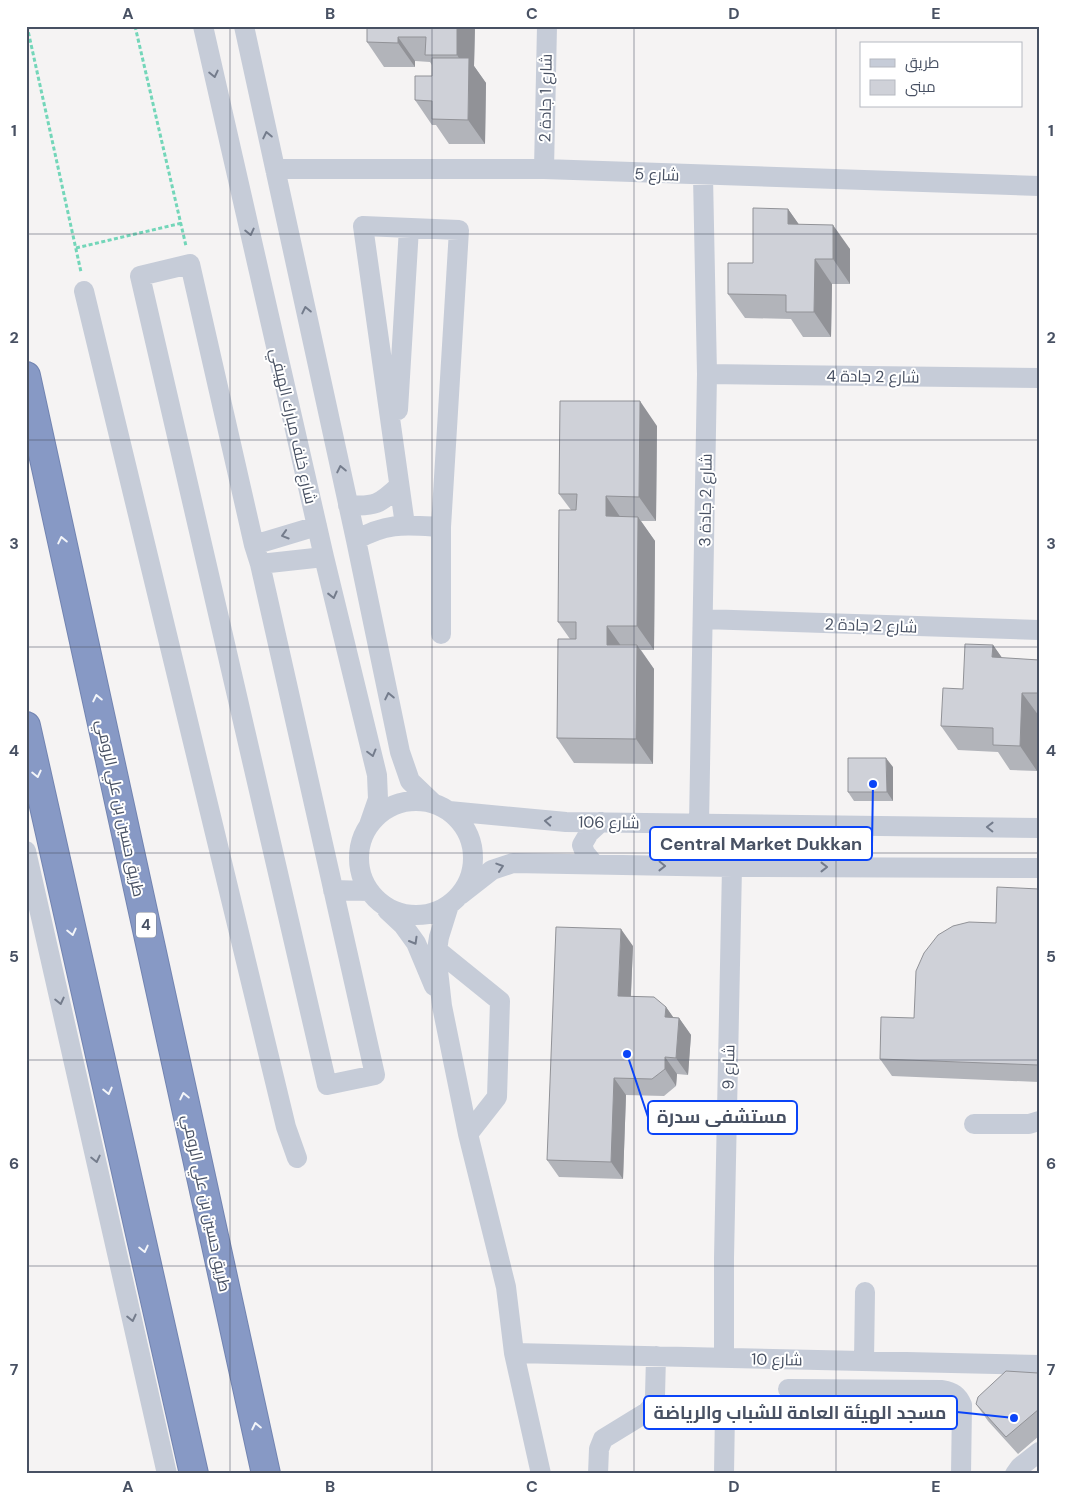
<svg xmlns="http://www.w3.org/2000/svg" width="1065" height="1500" font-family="'DM Sans',Cairo,sans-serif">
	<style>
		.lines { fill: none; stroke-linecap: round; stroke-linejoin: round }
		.highway-casing { stroke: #7284b1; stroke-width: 30 }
		.path { stroke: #73d6b9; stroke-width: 3; stroke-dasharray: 4 2.5; stroke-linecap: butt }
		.minor { stroke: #c6ccd8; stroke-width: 20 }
		.highway { stroke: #8799c5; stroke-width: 28 }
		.wall { fill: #b2b4ba }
		.shaded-wall { fill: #919297 }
		.building { fill: #cfd1d8; stroke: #919297 }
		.oneway { stroke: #747c8c }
		.oneway2 { stroke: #f3f5f9 }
		.grid { fill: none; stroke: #485163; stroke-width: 1; stroke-opacity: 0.55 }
		.labels { text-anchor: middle; stroke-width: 4; stroke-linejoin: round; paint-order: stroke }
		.shield { fill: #fff; stroke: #7f8592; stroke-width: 1 }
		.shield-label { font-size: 15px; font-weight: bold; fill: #485163 }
		.street-label { font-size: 16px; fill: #485163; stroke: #fff }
		.leader { fill: none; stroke: #0a44f8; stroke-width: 2 }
		.callout-dot { fill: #0a44f8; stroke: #fff; stroke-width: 2 }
		.callout { fill: #fff; stroke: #0a44f8; stroke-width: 2 }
		.callout-label { font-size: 18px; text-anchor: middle; font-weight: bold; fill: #485163 }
		.neatline { fill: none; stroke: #485163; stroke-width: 2 }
		.grid-label { font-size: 16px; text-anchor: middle; font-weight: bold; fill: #485163 }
	</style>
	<rect width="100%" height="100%" fill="#f5f3f3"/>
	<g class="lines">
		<g class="highway-casing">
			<path id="highway" d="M26,376l240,1098
				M26,726l168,748"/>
		</g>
		<path class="path" d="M27,26l54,246
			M135,26l51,220
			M76,248l106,-25"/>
		<path class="minor" d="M203,26l121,531 53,218 1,24 -9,26
			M244,26l112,514 44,212 10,29 23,22
			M275,169h269l495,17
			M544,169l3,-143
			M190,264l64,281 6,19 115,511 -48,10 -187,-809z
			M84,291l202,836 11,31
			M707,374l332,4
			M398,410l11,-182
			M348,505c27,2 32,-1 51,-19
			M405,525l-42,-299 96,4 -18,297v107
			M356,540c32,-18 50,-15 85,-13
			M254,545l63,-19
			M260,564l64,-7
			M703,619l336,11
			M359 858a57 57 0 1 1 114 0a57 57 0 1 1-114 0Z
			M449,811l117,11 473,6
			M699,824l8,-450 -4,-198
			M26,851l141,623
			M594,864l-9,-11 -3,-8 7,-12 12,-11
			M333,890l36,1
			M460,895l32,-25 21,-7 219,4 307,1
			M449,905l-10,32 -2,13 1,20 4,36 26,128 38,153 8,66 27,121
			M387,910l16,15 13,18 18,43
			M437,950l63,51 -3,96 -29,37
			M974,1124h55l10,-3
			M514,1353l525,12
			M724,1357v-99l8,-391
			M864,1361l1,-69
			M788,1389l154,1c11,2 16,5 20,15l-1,69
			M598,1474l1,-25 4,-10 44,-27 6,-7 2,-9 1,-40
			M724,1474l1,-63
			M1015,1474l5,-7 19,-15"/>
		<use href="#highway" class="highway"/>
	</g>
	<path class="wall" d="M367,26h108l-1,40 12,17 -1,61h-36l-13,-19h-4l-17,-25 17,-24v-11l-2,-3 -15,-1v6h-31l-17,-25z
		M788,209l11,16 51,24v35h-18l-1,53h-28l-12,-18 -46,-1 -17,-24 25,-31z
		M657,426l-1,95h-15l14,20 -1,109h-13l13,19 -1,95 -79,-1 -17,-25 13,-99 -12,-17 13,-112 -12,-16z
		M993,645l9,13 37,2v70l-2,41 -27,-1 -12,-18 -40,-2 -17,-24 22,-37z
		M893,767v34h-39l-6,-9z
		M1039,889v193l-147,-6 -12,-17 116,-136z
		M633,946l-2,50 35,11 7,10 6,1 12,17 -3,40 -11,-1 -1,12 -12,10 -38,-1 -3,84 -64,-2 -12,-17z
		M1039,1374v62l-21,18 -30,-33 -12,-17z"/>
	<path class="shaded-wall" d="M457,26h18l-1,40 12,17 -1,61 -17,-24 1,-47 -12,-18z
		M398,37l17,24v6l-17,-24z
		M788,209l17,24 -17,-9z
		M833,225l17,24v35l-17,-25z
		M815,259l17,25 -1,53 -17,-25z
		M640,401l17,25 -1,95 -17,-24z
		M606,496l17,25 -17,-5z
		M638,517l17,24 -1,109 -17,-24z
		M607,626l17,24 -17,-5z
		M637,645l17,24 -1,95 -17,-25z
		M993,645l17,24 -18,-12z
		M1022,693l17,23 -2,55 -17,-25z
		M886,758l7,9v34l-6,-9z
		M621,929l12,17 -3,67 -12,-17z
		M666,1007l12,17 -13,-7z
		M679,1018l12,17 -3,40 -12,-17z
		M665,1057l12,17 -1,12 -11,-17z
		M614,1078l12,17 -3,84 -12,-17z"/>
	<path class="building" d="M367,26h90v29h-32l1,-18h-28v6l-31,-1z
		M432,58h37l-1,62 -36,-1v-18l-17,-1v-24h17z
		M753,208l35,1v15l45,1v34h-18l-1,53h-28v-17l-58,-1v-31h25z
		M560,401h80l-1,96 -33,-1v20l32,1 -1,109h-30v19h30l-1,94 -79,-1 1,-99h18v-17h-18l1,-112h17l1,-16h-18z
		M965,644l28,1 -1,12 47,3v33h-17l-2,53 -27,-1v-17l-52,-2 2,-38 20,1z
		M848,758h38l1,34h-39z
		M997,887l42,2 -1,176 -158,-6 1,-42 33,1 2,-47 8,-18 14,-18 15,-9 16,-4 27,1z
		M556,927l65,2 -3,67 36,1 12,10 -1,10 14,1 -3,40 -11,-1v12l-13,10 -38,-1 -3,84 -64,-2z
		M1006,1371l32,2 1,1v35l-33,28 -30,-33 2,-7z"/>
	<defs><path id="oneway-chevron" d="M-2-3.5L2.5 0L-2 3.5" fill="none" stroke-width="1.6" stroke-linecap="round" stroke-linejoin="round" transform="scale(1.25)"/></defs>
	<g class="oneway">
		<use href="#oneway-chevron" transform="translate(214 74) rotate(77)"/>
		<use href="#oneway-chevron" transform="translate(267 135) rotate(-102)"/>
		<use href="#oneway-chevron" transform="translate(250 232) rotate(77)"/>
		<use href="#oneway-chevron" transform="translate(306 310) rotate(-102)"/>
		<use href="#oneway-chevron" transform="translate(341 469) rotate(-102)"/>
		<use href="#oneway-chevron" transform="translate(285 535) rotate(163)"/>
		<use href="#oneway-chevron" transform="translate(333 595) rotate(76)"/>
		<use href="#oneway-chevron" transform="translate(389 696) rotate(-102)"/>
		<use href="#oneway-chevron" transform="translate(372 753) rotate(75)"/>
		<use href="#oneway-chevron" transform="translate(548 821) rotate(-175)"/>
		<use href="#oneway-chevron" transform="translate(990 827) rotate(-179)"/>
		<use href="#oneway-chevron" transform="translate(662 866) rotate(1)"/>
		<use href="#oneway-chevron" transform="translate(500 867) rotate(-18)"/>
		<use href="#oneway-chevron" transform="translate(824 867)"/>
		<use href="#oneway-chevron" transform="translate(414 941) rotate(60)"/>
		<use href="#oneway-chevron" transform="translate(60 1001) rotate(77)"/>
		<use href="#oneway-chevron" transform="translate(96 1159) rotate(77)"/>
		<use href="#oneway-chevron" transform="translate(132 1318) rotate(77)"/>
	</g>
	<g class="oneway2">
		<use href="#oneway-chevron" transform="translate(62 540) rotate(-102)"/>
		<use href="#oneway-chevron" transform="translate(97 698) rotate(-102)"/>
		<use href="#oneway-chevron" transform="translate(37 774) rotate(77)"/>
		<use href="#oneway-chevron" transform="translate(72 932) rotate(77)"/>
		<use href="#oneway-chevron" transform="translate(108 1091) rotate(77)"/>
		<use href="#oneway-chevron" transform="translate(184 1096) rotate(-102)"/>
		<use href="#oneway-chevron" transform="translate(144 1249) rotate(77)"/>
		<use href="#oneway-chevron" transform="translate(256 1426) rotate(-102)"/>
	</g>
	<path class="grid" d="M230,26v1448M432,26v1448M634,26v1448M836,26v1448M26,234h1013M26,440h1013M26,647h1013M26,853h1013M26,1060h1013M26,1266h1013"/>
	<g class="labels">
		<rect class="shield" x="136" y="912.5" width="20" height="25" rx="4"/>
		<g class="shield-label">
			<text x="146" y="930">4</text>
		</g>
		<g class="street-label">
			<text transform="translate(545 98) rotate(-89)" y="6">شارع 1 جادة 2</text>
			<text transform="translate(657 174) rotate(2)" y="6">شارع 5</text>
			<text transform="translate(873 376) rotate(1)" y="6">شارع 2 جادة 4</text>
			<text transform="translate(294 426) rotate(77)" y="6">شارع خلف مبارك الهيفي</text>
			<text transform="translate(705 500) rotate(-89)" y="6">شارع 2 جادة 3</text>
			<text transform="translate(871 625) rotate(2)" y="6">شارع 2 جادة 2</text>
			<text transform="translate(121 808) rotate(78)" y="6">طريق حسين بن علي الرومي</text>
			<text transform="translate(609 822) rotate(1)" y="6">شارع 106</text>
			<text transform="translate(728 1067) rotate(-89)" y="6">شارع 9</text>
			<text transform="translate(207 1203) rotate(78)" y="6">طريق حسين بن علي الرومي</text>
			<text transform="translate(777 1359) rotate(1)" y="6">شارع 10</text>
		</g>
	</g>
	<path class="leader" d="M873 784L872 844M627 1054L648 1117M1014 1418L957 1412"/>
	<g class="callout-dot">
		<circle cx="873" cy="784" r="5"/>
		<circle cx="627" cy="1054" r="5"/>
		<circle cx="1014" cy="1418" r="5"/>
	</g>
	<g class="callout">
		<rect x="650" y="827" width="222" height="33" rx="5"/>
		<rect x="648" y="1101" width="149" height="33" rx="5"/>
		<rect x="644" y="1396" width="313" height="33" rx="5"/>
	</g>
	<g class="callout-label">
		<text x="761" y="850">Central Market Dukkan</text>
		<text x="722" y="1123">مستشفى سدرة</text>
		<text x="800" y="1419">مسجد الهيئة العامة للشباب والرياضة</text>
	</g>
	<rect width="1065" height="1500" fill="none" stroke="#ffffff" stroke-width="55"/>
	<rect x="860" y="42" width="162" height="65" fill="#ffffff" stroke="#b6b9c1"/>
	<rect x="870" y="59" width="25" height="8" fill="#c6ccd8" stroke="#b6b9c1"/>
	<text x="905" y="68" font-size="15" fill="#485163">طريق</text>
	<rect x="870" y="80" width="25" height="15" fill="#cfd1d8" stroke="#b6b9c1"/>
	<text x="905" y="92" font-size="15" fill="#485163">مبنى</text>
	<rect x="28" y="28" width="1010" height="1444" class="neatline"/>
	<g class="grid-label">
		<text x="128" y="19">A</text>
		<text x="330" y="19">B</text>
		<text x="532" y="19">C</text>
		<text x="734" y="19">D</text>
		<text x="936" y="19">E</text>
		<text x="14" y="136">1</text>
		<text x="1051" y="136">1</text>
		<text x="14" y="343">2</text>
		<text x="1051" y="343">2</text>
		<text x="14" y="549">3</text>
		<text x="1051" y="549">3</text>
		<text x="14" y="756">4</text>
		<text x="1051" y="756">4</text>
		<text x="14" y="962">5</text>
		<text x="1051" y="962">5</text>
		<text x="14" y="1169">6</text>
		<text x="1051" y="1169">6</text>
		<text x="14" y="1375">7</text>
		<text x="1051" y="1375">7</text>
		<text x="128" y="1492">A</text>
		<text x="330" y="1492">B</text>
		<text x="532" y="1492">C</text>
		<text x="734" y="1492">D</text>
		<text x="936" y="1492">E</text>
	</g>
</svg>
